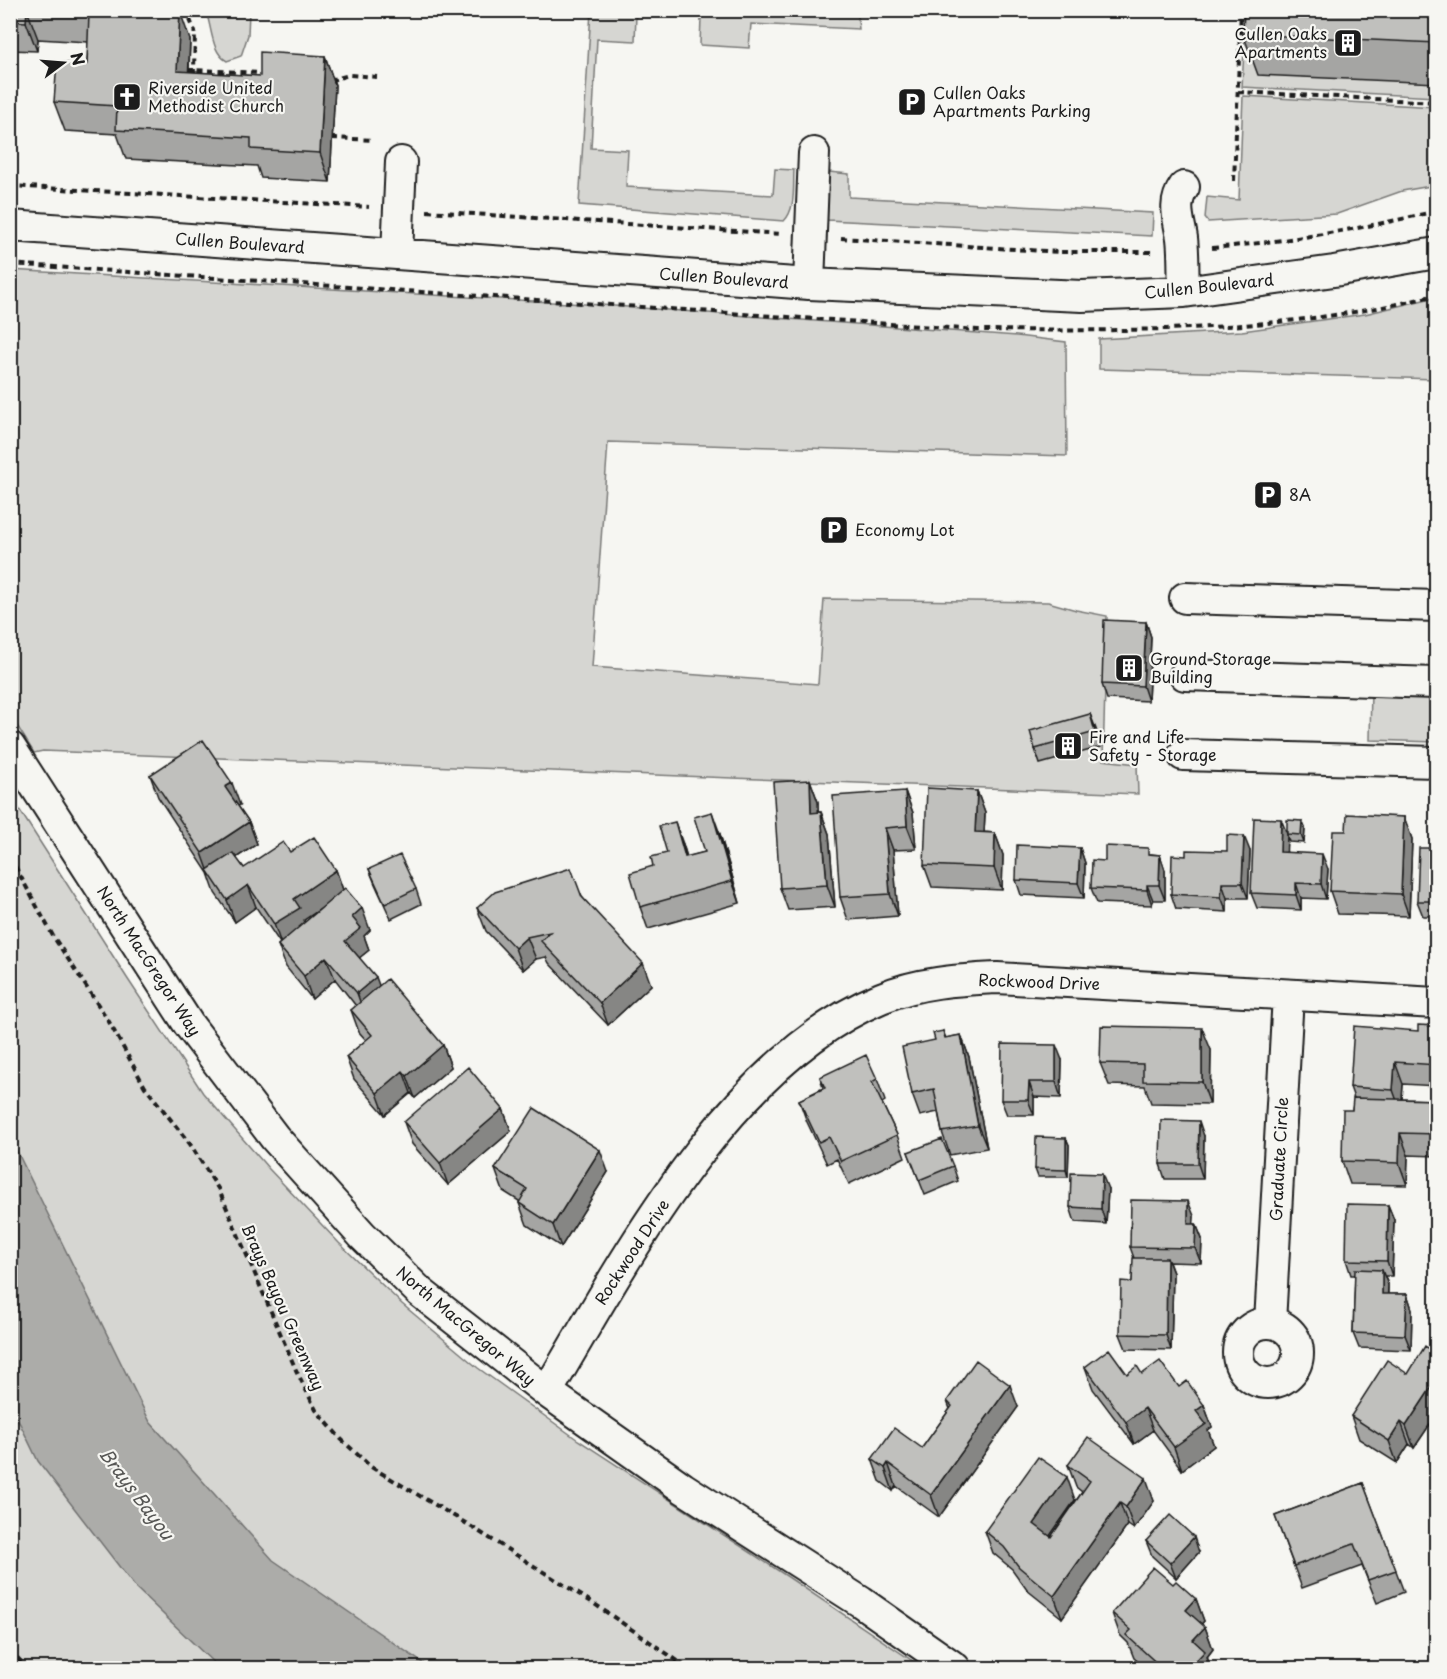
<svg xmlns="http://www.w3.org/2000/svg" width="1447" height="1679" font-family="'Playpen Sans',sans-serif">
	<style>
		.green { fill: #d6d6d2; stroke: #797977; stroke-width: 1.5 }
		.water { fill: #acaca9; stroke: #727271; stroke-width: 1.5 }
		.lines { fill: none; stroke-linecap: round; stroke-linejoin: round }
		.minor-casing { stroke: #1c1c1c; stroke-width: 34 }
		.path { stroke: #1c1c1c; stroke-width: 4; stroke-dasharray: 6 4.5; stroke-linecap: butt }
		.minor { stroke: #f6f6f2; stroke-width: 30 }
		.wall { fill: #a5a5a3; stroke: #1c1c1c; stroke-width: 1.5; fill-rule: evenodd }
		.shaded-wall { fill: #868684; stroke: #1c1c1c; stroke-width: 1.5 }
		.building { fill: #c0c0bd; stroke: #1c1c1c; stroke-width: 1.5 }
		.labels { text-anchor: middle; stroke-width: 4.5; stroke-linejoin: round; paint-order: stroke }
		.poi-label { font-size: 16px; fill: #1c1c1c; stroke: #f6f6f2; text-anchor: start }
		.street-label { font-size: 16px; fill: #1c1c1c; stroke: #f6f6f2 }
		.water-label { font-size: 18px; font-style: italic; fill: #565654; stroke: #f6f6f2 }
	</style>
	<rect width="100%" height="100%" fill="#f6f6f2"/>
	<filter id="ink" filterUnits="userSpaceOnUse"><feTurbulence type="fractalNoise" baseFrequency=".0167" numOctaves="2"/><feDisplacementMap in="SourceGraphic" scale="12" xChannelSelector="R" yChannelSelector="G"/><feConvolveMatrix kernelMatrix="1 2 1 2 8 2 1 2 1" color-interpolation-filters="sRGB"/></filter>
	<g filter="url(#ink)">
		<path class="green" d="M209,10l40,1 -1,24 -7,21 -14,5c-15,-8 -15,-31 -20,-46z
			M591,11h266l2,18 -108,-5 -2,24 -49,-3 1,-27 -65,-4 -1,27 -38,-2 -6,109 37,2 -2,37 147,8 2,-26 19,1c-1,16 2,39 -10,51l-205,-16z
			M1246,11l190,72v14l-194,-10z
			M1243,96l193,11v78l-34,6 -65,23 -129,8 -3,-4 2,-21 32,3z
			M829,172l20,2v23l304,16 -1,23 -325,-16z
			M10,270l591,35 416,31 49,6 1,114 -459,-14 -16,225 226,17 6,-85 224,3 28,8 31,6 -4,144 34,4 1,30 -1095,-43 -9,2 -23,-37z
			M1436,297v82l-337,-10v-30l143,-8 123,-17z
			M1371,690l65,4v48l-66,-2z
			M10,795l117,183 76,115 66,76 70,74 63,61 76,64 100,72 210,137 135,91h-912z"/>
		<path class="water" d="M11,1139l139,283 123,138 157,108h-211l-84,-81 -97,-126 -27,-56z"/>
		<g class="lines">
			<g class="minor-casing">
				<path id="minor" d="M1184,187c-12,17 -5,32 -2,51 2,17 1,36 2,54
					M10,226l799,58 273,12 102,-4 150,-21 102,-18
					M397,254l4,-92
					M809,284l5,-131
					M1185,598l251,8
					M1185,675l251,8
					M10,747l179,278 86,113 87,97 58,57 127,100 136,96 178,114 94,66
					M1183,755l253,7
					M1238 1353a30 30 0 1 1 60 0a30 30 0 1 1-60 0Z
					M1270,1323l18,-328
					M547,1392c79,-134 184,-332 334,-394 37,-16 77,-18 116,-20l439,25"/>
			</g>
			<path class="path" d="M182,32h13l-9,-22
				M189,70h5l1,-38
				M194,77v-7l69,3
				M330,78l5,1 14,-4 28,2
				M1238,92l198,10
				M332,138l41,2
				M1234,181l7,-171
				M10,186l359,21
				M427,211l355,23
				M841,238l219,14h94
				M1212,248c76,-7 151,-19 224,-37
				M10,264l968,66c152,1 310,3 458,-35
				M10,857l43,79 55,84 37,67 45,57 29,46 77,180 20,40 25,29 30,28 88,52 134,84 95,65
				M10,1650l17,18"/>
			<use href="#minor" class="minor"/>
		</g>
		<path class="wall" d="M10,10h153l27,30 -1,32 71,4 65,-20 10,29 -5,97 -69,-4 -4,-12 -131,-7 -9,-25 -52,-3 -11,-29 33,-38 1,-22 -50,-3 -1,12 -27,-1z
			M1437,10v73l-179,-8 -15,-41z
			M1146,622l5,15 -3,64 -41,-2 -5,-15z
			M1090,714l11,33 -61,17 -5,-15z
			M150,775l90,30 -2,1 11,16 8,22 -21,14 8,10 46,-16 46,18 7,20 27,40 -6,6 5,14 -10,8 20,28 64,59 8,22 -36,31 -4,-5 -26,22 -31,-36 -8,-22 20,-17 -7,-8 -8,-22 5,-4 -21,-27 -23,20 -26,-32 -8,-22 2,-2 -24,-36 -21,15 -20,-29 -7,-20 -50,-76zM323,907l-18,15 -1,-2z
			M810,780l8,22v10h3l8,22 6,73 -47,3 -8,-22z
			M905,791l8,22 3,36 -23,1 5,66 -50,4 -8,-23z
			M977,791l8,22 -1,19 11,1 8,22 -1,35 -70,-3 -8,-22z
			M1404,817l8,22 -3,77 -71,-2 -8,-23 16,-60z
			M1302,821l3,7 -1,15 -15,-1 -2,-7 -1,17 42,17 -2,30 -25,-1v12l-44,-2 -6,-15 36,-60z
			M720,834l20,69 -92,26 -8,-22 13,-41 14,-13 16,-9 4,13 18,-5z
			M1080,848l5,15 -1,35 -63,-3 -5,-15z
			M1437,848v68h-14l-6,-15z
			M1227,851h23l-2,47h-21v14l-51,-3 -5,-15z
			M1151,854l9,1 5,15v30h-12l-1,5 -55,-2 -6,-15 14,-27z
			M369,869l47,20 5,15 -30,15 -16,-35z
			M582,897l69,88 -43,40 -59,-62 -3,-6 -10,2 -13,11 -37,-39 -9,-23z
			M1437,1026v60l-34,-2 -1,15 35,1v56l-29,-1 -1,30 -57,-1 -8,-23 10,-51 2,-12 -4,-11 68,-56z
			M943,1031l3,7 15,-3 8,22 18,91 -37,7 -8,-23 -4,-20 -18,4 -8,-22 23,-54z
			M1211,1050l-1,54 -59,-1 -6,-17 -36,-1 -9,-22z
			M1062,1060l-1,38 -27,-1v18h-27l-6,-15z
			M820,1077l57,2 8,22 -3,2 15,32 8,22 -56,27 -12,-25 -10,5 -20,-42 -8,-22 24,-12z
			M503,1109l8,22 -63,54 -36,-41 -8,-22z
			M1204,1136l-1,43h-38l-5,-15z
			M1066,1138l3,7 -1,32h-30l-3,-8z
			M908,1152l45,14 5,15 -33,14z
			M495,1169l113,3 -47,75 -34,-22 -8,-22v-2l-16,-10z
			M1108,1189l-2,35 -31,-2 -5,-15z
			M1437,1189v50h-2l-5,-15z
			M1388,1205l6,15 -2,56h-7l3,9v9h19l5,15 -1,41 -52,-2 -6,-15 2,-58h-4l-5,-15z
			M1194,1216l-1,8h3l6,15 -1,24 -32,-1 4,11 -2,77 -45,-1 -6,-15 12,-52 2,-24 -4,-11z
			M1437,1320v94l-23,34 -5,-4 -12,19 -38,-24 -8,-23 57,-42 24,-23z
			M1085,1367l42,7h15l37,13 25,18 8,22 -4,3 6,16 -32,24 -29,-40 -19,14 -41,-55z
			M947,1401l71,6 -79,110 -43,-31 -3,5 -13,-10 -8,-22 50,-11 28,-39z
			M1068,1465l86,36 -20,28 -6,-4 -66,93 -35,-28 -15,-21 -19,-16 -8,-22 90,-31 -26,36 2,1 31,-45 -6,-5z
			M1363,1483l41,109 -27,11 -15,-37 -60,22 -27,-72z
			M1146,1541l53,11 -23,26 -24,-22z
			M1173,1584l23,15 8,22 -3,3 4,3 8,22 -6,8 4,11h-65l-12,-10 -6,-15 -8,-8 -8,-22z"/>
		<path class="shaded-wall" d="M27,10l11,29 -1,12 -11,-29z
			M180,11l10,29 -3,60 -10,-29z
			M325,56l10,29 -5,97 -10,-29z
			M1146,622l5,15 -3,64 -5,-15z
			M1090,714l6,15 5,18 -6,-15z
			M810,780l8,22 1,33 -8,-22z
			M232,783l8,22 -7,4 -8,-22z
			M905,791l8,22 3,36 -9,-23z
			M977,791l8,22 -2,41 -8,-22z
			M712,812l8,22 20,69 -8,-22z
			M821,812l8,22 6,73 -8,-22z
			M1404,817l8,22 -3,77 -8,-22z
			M1281,819l6,15 -1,33 -6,-15z
			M1302,821l3,7 -1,15 -3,-8z
			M249,822l8,22 -47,31 -8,-22z
			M675,822l8,22 10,36 -8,-23z
			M885,828l8,22 5,66 -8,-22z
			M995,833l8,22 -1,35 -8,-22z
			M1244,836l6,15 -2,47 -6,-15z
			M1080,848l5,15 -1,35 -6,-15z
			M1322,854l6,15 -2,30 -5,-15z
			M1160,855l5,15v30l-6,-15z
			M336,870l8,23 -40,27 4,10 -26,17 -8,-23 20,-25z
			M1222,883l5,15v14l-6,-15z
			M1296,883l5,15v12l-5,-15z
			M248,885l8,22 -21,15 -8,-22z
			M1147,885l6,15 -1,5 -5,-15z
			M362,908l8,22 -6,6 5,14 -16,13 -8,-22 7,-24z
			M527,937l9,22 -13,11 -8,-22z
			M326,957l9,22 -23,20 -8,-23z
			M643,963l8,22 -43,40 -8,-22z
			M376,977l8,22 -19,17 -8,-23z
			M1202,1028l9,22 -1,54 -8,-22z
			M961,1035l8,22 18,91 -9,-22z
			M443,1045l8,22 -36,31 -8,-22z
			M1056,1045l6,15 -1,38 -5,-16z
			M1395,1062l8,22 -2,28 -8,-22z
			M403,1071l8,22 -26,22 -8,-22z
			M1029,1082l5,15v18l-6,-15z
			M503,1109l8,22 -63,54 -8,-22z
			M1199,1121l5,15 -1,43 -5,-15z
			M1400,1133l8,22 -1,30 -8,-22z
			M1066,1138l3,7 -1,32 -2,-7z
			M600,1150l8,22 -47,75 -8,-22z
			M1102,1174l6,15 -2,35 -5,-15z
			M1188,1201l6,15 -1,23 -5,-15z
			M1388,1205l6,15 -2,56 -5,-15z
			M1196,1224l6,15 -1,24 -6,-15z
			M1167,1258l6,15 -2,77 -5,-15z
			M1382,1270l6,15 -1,24 -5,-15z
			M1407,1294l5,15 -1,41 -6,-15z
			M1010,1385l8,22 -79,110 -8,-22z
			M1433,1385l4,11v18l-23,34 -8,-22z
			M1204,1405l8,22 -4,3 6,16 -32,24 -8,-23 22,-36z
			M1145,1408l8,22 -19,14 -8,-22z
			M1401,1422l8,22 -12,19 -8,-22z
			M888,1463l8,23 -3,5 -8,-23z
			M1067,1477l8,23 -33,47 -8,-23z
			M1146,1478l8,23 -20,28 -8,-22z
			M1120,1503l8,22 -66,93 -8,-22z
			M1194,1537l5,15 -23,26 -6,-15z
			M1196,1599l8,22 -10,11 -8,-22z
			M1205,1627l8,22 -6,8 4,11h-22l4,-28z"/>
		<path class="building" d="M10,10h17l-1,12 -16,-1z
			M30,10h133l17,1 -3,60 83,5v-24l65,4 -5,97 -69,-4v-11l-135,-8 1,-24 -63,-4 3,-40 30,2 2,-50z
			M1244,10h193v33l-194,-9z
			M1104,620l42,2 -3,64 -41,-2z
			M1090,714l5,18 -60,17 -5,-18z
			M203,740l29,43 -7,4 24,35 -47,31 -52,-78z
			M810,780l1,33 10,-1 6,73 -47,3 -7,-106z
			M927,788l50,3 -2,41 20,1 -1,35 -70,-3z
			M905,791l2,35 -22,2 5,66 -50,3 -7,-101z
			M712,812l20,69 -92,26 -10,-34 23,-7 -2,-9 16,-4 -8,-27 16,-4 10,35 20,-5 -11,-35z
			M1347,814l57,3 -3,77 -71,-3 3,-60h13z
			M1254,818l27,1 -1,33 42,2 -1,30 -25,-1v12l-45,-2z
			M1287,820l15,1 -1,14 -14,-1z
			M1227,835l17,1 -2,47h-20l-1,14 -50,-3 1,-39 14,1v-6l41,1z
			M314,837l22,33 -42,29 6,9 -26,16 -26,-39 -21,15 -20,-30 26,-17 11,15 39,-26 7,10z
			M1017,845l63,3 -2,35 -62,-3z
			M1105,846l43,2v6l12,1 -1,30h-12v5l-56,-2 1,-28 13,1z
			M1419,848h18v53h-20z
			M400,855l16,34 -31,15 -16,-35z
			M571,868l11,29 61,66 -43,40 -59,-62 9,-9 -23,5 -12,11 -38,-40 18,-16z
			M345,888l17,20 -10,9 9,11 -16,13 31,36 -19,16 -31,-36 -22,19 -26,-31z
			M387,979l56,66 -36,31 -4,-5 -26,22 -31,-36 26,-22 -21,-25z
			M1418,1025l19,1v39l-42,-3 -2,28 -43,-3 4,-61 64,5z
			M1101,1026l101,2v54l-59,-1v-17l-43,-1z
			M943,1031l2,7 16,-3 17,91 -36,6 -8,-43 -22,5 -10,-47 33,-7 -2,-7z
			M1002,1044l54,1v37h-27l-1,18h-27z
			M866,1055l11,24 -5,3 25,53 -56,26 -12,-24 -10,5 -20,-42 26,-12 -5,-11z
			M468,1067l35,42 -63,54 -36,-41z
			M1353,1098l84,2v34l-37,-1 -1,30 -57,-2 1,-51h9z
			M534,1108l66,42 -47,75 -34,-22 8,-14 -32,-20z
			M1161,1120l38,1 -1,43h-38z
			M1036,1137l30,1v32l-31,-1z
			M942,1139l11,27 -34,14 -11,-28z
			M1071,1173l31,1 -1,35 -31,-2z
			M1430,1189h7v35h-7z
			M1131,1200l57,1v23h8l-1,24 -65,-1z
			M1347,1204l41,1 -1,56 -41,-1z
			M1133,1258h34l-1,77 -46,-1 1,-53 11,1z
			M1355,1269l27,1v24h25l-2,41 -52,-2z
			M1432,1320h5v31h-5z
			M1425,1346l12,8v33l-4,-2 -27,41 -5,-4 -12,19 -38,-25 36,-56 21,14z
			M1109,1349l18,25 10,-8 5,8 18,-13 19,26 8,-6 17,24 -8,6 10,13 -32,23 -29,-39 -19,14 -41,-55z
			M976,1360l34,25 -79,110 -43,-32 -3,5 -13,-9 22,-31 28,20 30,-42 -5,-5z
			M1088,1437l58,41 -20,29 -6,-4 -66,93 -35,-29 -15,-20 -19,-16 53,-74 29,20 -33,47 17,13 39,-56 -22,-16z
			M1363,1483l33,87 -28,10 -14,-36 -60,22 -19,-50z
			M1170,1515l24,22 -24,26 -24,-22z
			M1153,1567l20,17 3,-3 20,18 -10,11 19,17 -12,13 12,11 -16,17h-15l-4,-2 -2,2h-6l-36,-33 5,-5 -19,-17z"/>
	</g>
	<defs>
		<g id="building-square" transform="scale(1.5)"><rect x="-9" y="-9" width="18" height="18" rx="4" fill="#1c1c1c" stroke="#f6f6f2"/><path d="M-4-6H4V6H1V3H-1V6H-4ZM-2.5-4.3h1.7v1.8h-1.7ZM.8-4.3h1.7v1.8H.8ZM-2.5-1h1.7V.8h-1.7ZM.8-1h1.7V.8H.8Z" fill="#fff"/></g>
		<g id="church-square" transform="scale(1.5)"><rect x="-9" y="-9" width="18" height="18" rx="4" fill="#1c1c1c" stroke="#f6f6f2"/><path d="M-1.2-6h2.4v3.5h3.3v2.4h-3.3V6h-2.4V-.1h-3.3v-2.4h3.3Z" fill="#fff"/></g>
		<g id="parking-square" transform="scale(1.5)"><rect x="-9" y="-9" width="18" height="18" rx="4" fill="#1c1c1c" stroke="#f6f6f2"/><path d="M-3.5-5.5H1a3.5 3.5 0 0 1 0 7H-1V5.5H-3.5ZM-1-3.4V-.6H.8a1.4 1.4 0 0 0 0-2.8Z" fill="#fff"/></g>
	</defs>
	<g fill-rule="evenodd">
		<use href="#building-square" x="1348" y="43"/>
		<use href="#church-square" x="127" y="97"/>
		<use href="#parking-square" x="912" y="102"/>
		<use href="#parking-square" x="1268" y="495"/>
		<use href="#parking-square" x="834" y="530"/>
		<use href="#building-square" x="1129" y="668"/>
		<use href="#building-square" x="1068" y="746"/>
	</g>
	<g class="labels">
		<g class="poi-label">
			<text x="1327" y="40" text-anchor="end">Cullen Oaks<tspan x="1327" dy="18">Apartments</tspan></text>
			<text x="148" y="94">Riverside United<tspan x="148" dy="18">Methodist Church</tspan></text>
			<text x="933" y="99">Cullen Oaks<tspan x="933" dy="18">Apartments Parking</tspan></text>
			<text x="1289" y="501">8A</text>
			<text x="855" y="536">Economy Lot</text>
			<text x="1150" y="665">Ground Storage<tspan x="1150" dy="18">Building</tspan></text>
			<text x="1089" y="743">Fire and Life<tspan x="1089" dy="18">Safety - Storage</tspan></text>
		</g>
		<g class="street-label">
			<text transform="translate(240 243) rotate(4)" y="6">Cullen Boulevard</text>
			<text transform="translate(724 278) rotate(4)" y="6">Cullen Boulevard</text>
			<text transform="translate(1209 286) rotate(-6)" y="6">Cullen Boulevard</text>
			<text transform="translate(149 961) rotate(57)" y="6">North MacGregor Way</text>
			<text transform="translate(1039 982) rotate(2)" y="6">Rockwood Drive</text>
			<text transform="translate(1279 1159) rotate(-87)" y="6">Graduate Circle</text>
			<text transform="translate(632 1252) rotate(-57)" y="6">Rockwood Drive</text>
			<text transform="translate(283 1307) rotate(66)" y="6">Brays Bayou Greenway</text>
			<text transform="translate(466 1326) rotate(40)" y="6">North MacGregor Way</text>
		</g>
		<g class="water-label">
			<text transform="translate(136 1494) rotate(53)" y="6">Brays Bayou</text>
		</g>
	</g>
	<rect width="1447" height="1679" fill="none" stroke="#f6f6f2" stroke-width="36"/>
	<rect x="18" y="18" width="1411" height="1643" fill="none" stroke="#1c1c1c" stroke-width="2" filter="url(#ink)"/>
	<g transform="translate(63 63) rotate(74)" stroke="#f6f6f2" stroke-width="4.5" paint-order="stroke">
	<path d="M0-4.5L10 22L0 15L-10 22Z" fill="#1c1c1c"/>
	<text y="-9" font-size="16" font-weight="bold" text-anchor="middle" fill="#1c1c1c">N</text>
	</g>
</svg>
